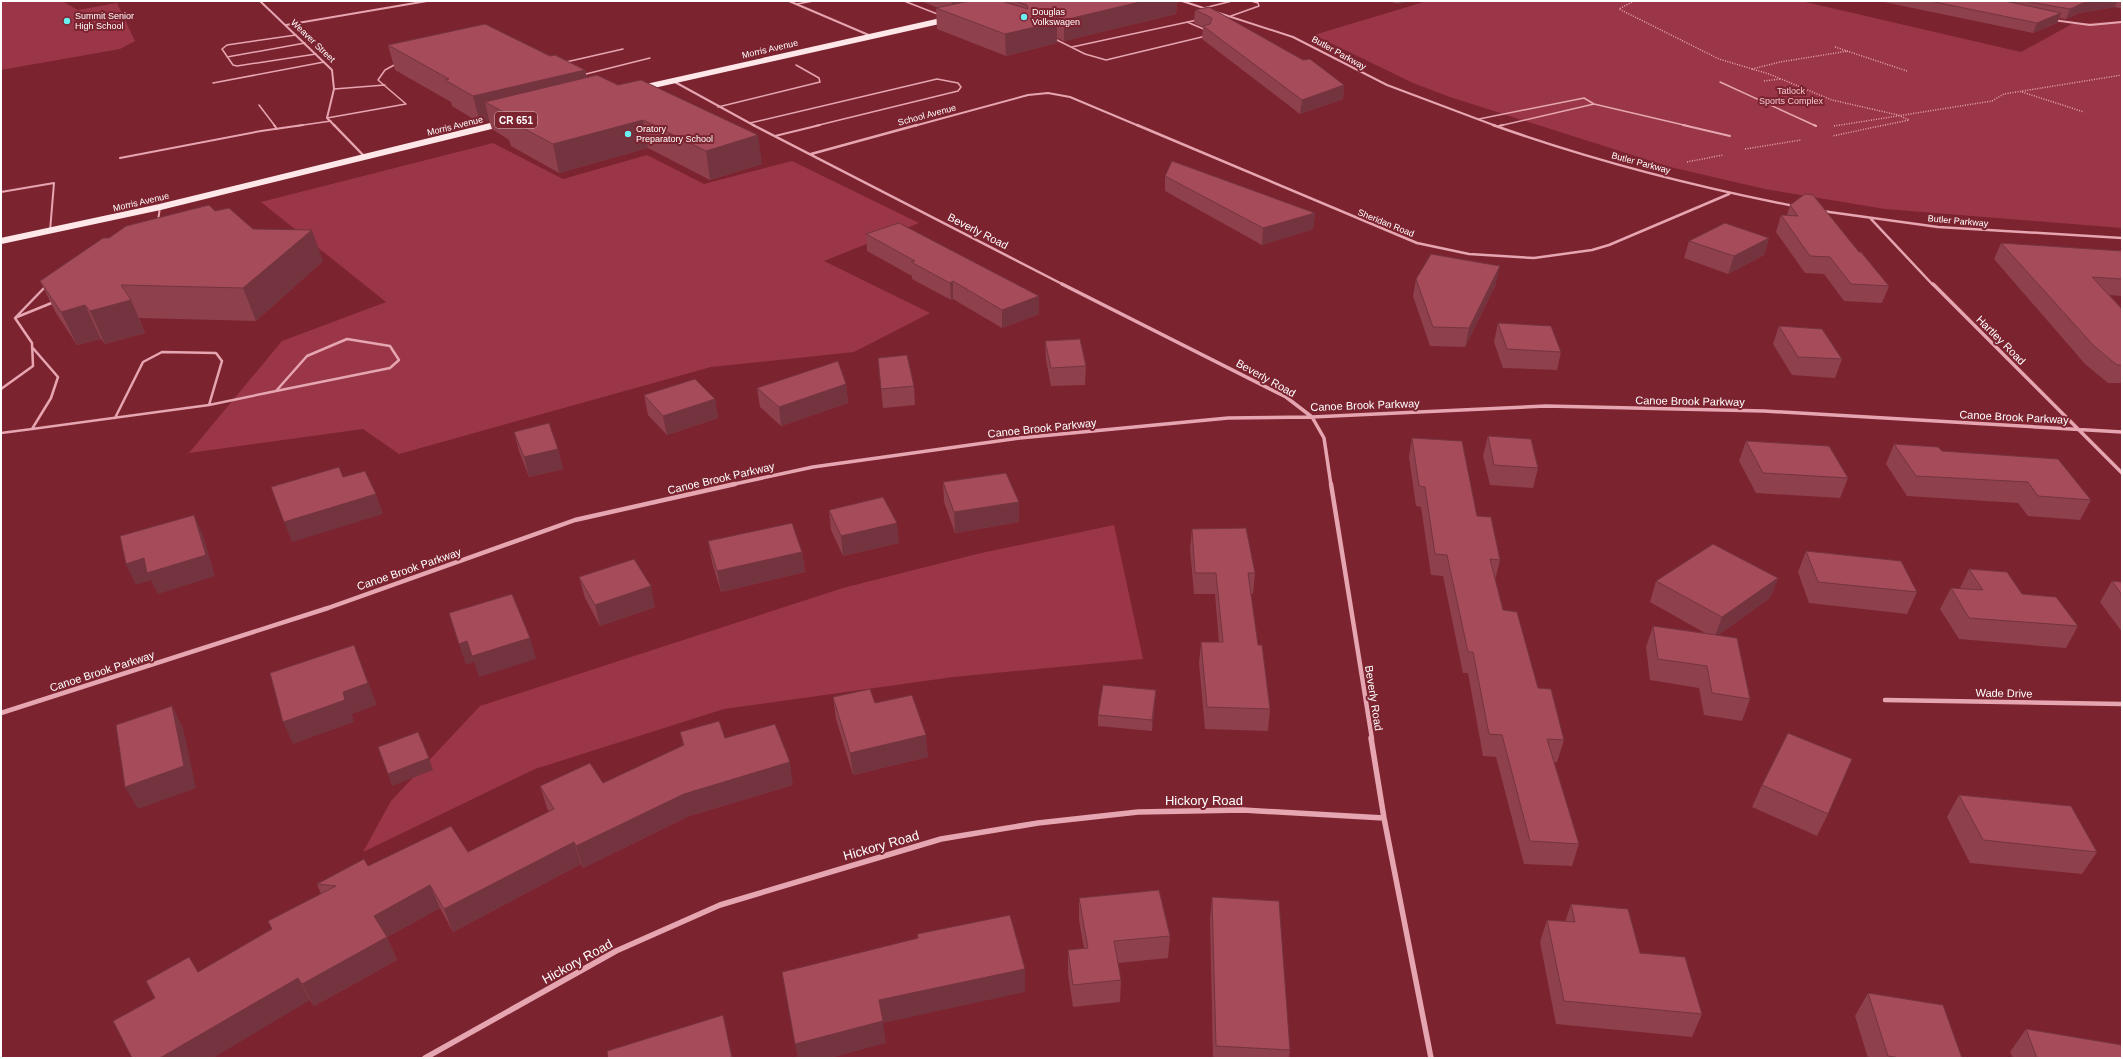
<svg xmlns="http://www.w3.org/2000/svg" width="2123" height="1059" font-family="Helvetica,sans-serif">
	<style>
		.green { fill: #9a3647 }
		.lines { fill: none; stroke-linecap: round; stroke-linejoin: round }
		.path { stroke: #e6a6b1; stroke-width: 1.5; stroke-dasharray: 1 1.5; stroke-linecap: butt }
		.lane-far2 { stroke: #e6a6b1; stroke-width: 1.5 }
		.lane-far1 { stroke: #e6a6b1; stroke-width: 2 }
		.lane { stroke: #e6a6b1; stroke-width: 2.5 }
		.street-far4 { stroke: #e6a6b1; stroke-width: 2 }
		.street-far3 { stroke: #e6a6b1; stroke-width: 2.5 }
		.street-far2 { stroke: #e6a6b1; stroke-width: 3.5 }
		.street-far1 { stroke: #e6a6b1; stroke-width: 4.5 }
		.street { stroke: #e6a6b1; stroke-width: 5.5 }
		.primary-far1 { stroke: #fde7e9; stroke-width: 5.5 }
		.primary { stroke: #fde7e9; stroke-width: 6 }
		.wall { fill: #8e404d }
		.shaded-wall { fill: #74343f }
		.building { fill: #a54b5a; stroke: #74343f }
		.poi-dot { fill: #69f1f0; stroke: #7c2330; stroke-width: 1.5 }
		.labels { text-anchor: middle; stroke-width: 4; stroke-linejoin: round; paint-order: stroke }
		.far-poi-label { font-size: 9px; fill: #fff; stroke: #7c2330; text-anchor: start }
		.far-street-label { font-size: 9px; fill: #fff; stroke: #7c2330 }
		.far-park-label { font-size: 9px; fill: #f4c9d1; stroke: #7c2330 }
		.shield { fill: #7c2330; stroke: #d8bdc1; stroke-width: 1 }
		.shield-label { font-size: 10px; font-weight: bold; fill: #fff }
		.street-label { font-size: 11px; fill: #fff; stroke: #7c2330 }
		.near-street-label { font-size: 13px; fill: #fff; stroke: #7c2330 }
	</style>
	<rect width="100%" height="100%" fill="#7c2330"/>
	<path class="green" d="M1,1h61l16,9 39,-7 18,38 -15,8 -119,21z
		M1427,1h374l220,51 51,-28 50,-3v207l-237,-19 -120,-20 -95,-22 -220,-70 -37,-14 -99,-48z
		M493,143l70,36 84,-24 57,29 88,-23 127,62 -95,38 106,52 -76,39 -143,15 -312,87 -36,-25 -174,24 93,-112 104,-39 -125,-100z
		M1114,525l29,134 -190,18 -229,32 -189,60 -172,83 28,-51 89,-95 363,-118 134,-34z"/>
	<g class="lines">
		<path class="path" d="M1634,1l-15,8 100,50 50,15 63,26 66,15 11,5 -77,16
			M1835,47l72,24
			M1752,69l28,-7 68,-11
			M1764,81l17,-2
			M2022,92l62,20
			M1834,126l158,-25 12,-7 118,-19
			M1745,149l56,-9
			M1687,162l36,-7"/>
		<path class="lane-far2" d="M904,1l36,14
			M797,4l16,-3
			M1204,8l28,-7
			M1231,16l28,-10 -1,-3 -7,-2
			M1187,22l19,8
			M296,35l-69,10 -5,4 11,16 4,1 79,-12
			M1053,38l32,16 21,6 100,-24
			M1072,47l125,-27
			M227,57l78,-14
			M566,62l57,-13
			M582,75l68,-17
			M1720,82l96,44
			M213,83l111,-21
			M334,89l51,-4
			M259,105l16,21
			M718,107l102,-25 -1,-4 -23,-13
			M327,118l79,-14 -28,-24 7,-10 11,-6
			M1479,119l105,-21 10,6 94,22
			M750,123l187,-44 21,4 3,4 -3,4 -143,35
			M296,126l35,-5
			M1499,126l95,-22"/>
		<path class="lane-far1" d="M274,125l3,4
			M1683,125l47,11
			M1814,125l2,1
			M1499,126l4,-1
			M775,136l45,-11
			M120,158l141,-27 42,-6
			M1,192l53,-9 -4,48
			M158,221l2,-14"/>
		<path class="lane" d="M17,317l37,-15
			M15,318l31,-32
			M347,339l43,7 9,14 -9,8 -114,23 31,-35z
			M1,389l32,-23 -1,-23 -17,-25
			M115,418l28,-56 19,-10 54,1 6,8 -13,44
			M32,429l177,-24 67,-14
			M1,433l31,-4 19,-31 7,-21 -26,-30"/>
		<path class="street-far4" d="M260,1l72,69 2,19 -7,29 8,8
			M789,1l82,35
			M1182,1l111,36 94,48 109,41
			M2053,20l37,5 32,-3
			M286,25l141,-24
			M673,81l82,45
			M914,126l114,-31 20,-2 22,4 69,29"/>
		<path class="street-far3" d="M334,125l31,32
			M753,125l311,160
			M1137,125l280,118 52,11 65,4 58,-8 17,-5 120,-51
			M1493,125c98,35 199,61 301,81
			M811,154l106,-29
			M1822,211l116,16 184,11
			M1871,219l62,66"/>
		<path class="street-far2" d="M1062,284l224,113 26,20 12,21 7,47
			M1933,284l189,189
			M730,485l83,-18 207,-29 208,-20 84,-1 234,-11 218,5 358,21"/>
		<path class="street-far1" d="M1331,484l41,255
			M1885,700l237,4
			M1,713l327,-105 247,-88 160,-36"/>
		<path class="street" d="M1371,738l13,80 47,240
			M425,1058l191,-107 104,-46 221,-66 97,-16 100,-11 105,-2 141,8"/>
		<path class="primary-far1" d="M641,88l308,-69
			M491,126l12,-3"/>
		<path class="primary" d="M1,241l159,-34 335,-82"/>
	</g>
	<path class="wall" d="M921,1h256l-1,13 -112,27 -7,-3v5l-51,13 -69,-27 -1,-21h2z
		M1387,1h24l-12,3z
		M1879,1h243v8l-7,-2 -36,6 -13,6 -7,-1 -2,5 -24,10z
		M1195,10l108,50 41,25 -1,14 -43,15 -98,-75 1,-12 -9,-4z
		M388,45l162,11 35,14 2,8 175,86 -52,16 -62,-32 -89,25 -48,-27 -2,-6 -17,-11 -3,-9 -9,3 -28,-17 -1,-4 -56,-32z
		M1165,176l150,37 -2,16 -51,16 -97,-54z
		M1790,205l69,47 30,34 -7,17 -38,-2 -20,-27 -19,-1 -29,-41 5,-17h6z
		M215,211l108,50 -67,60 -117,-3 6,15 -40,11 -4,-5 -24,6 -21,-32 -16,-32 69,-43z
		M866,234l173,80 -37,14 -49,-29 -2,1 -39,-21v-3l-45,-25z
		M1769,238l-5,17 -36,19 -44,-16 5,-17z
		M2001,243l121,8v45l-13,-1 13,14v74h-14l-23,-19 -91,-105z
		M1416,279l80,5 -31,63 -35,-1 -17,-50z
		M1498,323l63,29 -4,18 -54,-2 -9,-26z
		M1779,326l63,33 -7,19 -43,-3 -19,-31z
		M1045,341l41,25 -1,19 -34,1 -5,-26z
		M878,358l36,28 1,19 -32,3z
		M846,384l2,19 -67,23 -21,-19 -3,-19z
		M644,395l71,4 3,19 -51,17 -19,-20z
		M514,432l44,17 5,20 -34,8 -10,-26z
		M1488,436l50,32 -5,20 -43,-3 -7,-29z
		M1412,438l65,78 23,44 -5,20 8,30 35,78 26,52 -7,22h-3l25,82 -7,22 -48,-2 -28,-107 -13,-1 -15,-83h-5l-20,-97 -12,-1 -10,-68 -5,-1 -7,-49z
		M1746,441l102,37 -8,20 -84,-5 -17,-32z
		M1894,444l48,7 149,49 -11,20 -52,-4 -10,-13 -111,-7 -21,-32z
		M943,482l76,40 -64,11 -11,-31z
		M829,510l70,33 -56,13 -12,-26z
		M1192,529l63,44 -2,21h-2l7,51 12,64 -2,22 -63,-2 -6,-66 2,-21h18l-4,-48h-21l-4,-45z
		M708,541l94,11 3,20 -84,20 -9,-30z
		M1806,551l111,41 -10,22 -98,-11 -11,-31z
		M1969,569l53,25 56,32 -12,22 -107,-9 -19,-30 11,-21h9z
		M579,577l76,30 -55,19 -15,-28z
		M1778,578l-8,20 -52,37 32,64 -8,22 -38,-6 -5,-27 -49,-8 -4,-33 7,-21 52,7 -55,-31 6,-21z
		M2112,581l10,1v50l-22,-30z
		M1156,690l-4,41 -54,-5v-11z
		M833,697l42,6 53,54 -75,18 -17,-56z
		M680,732l45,6 68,47 -104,31 -106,52 -2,-4 -128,68 -13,-24 -53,29 10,23 -83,46 -4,-6 -155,-2 43,-26 74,-43 49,-35 -4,-10 51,-18 100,-14 81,-40 -2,-4 -7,-22 63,-3 80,-38z
		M1762,785l66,29 -11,22 -65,-29z
		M1959,795l138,57 -15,22 -112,-11 -23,-46z
		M1212,897l78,153 -1,8h-76l-3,-138z
		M1079,898l91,38 -2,22 -50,5 3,17 -1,22 -47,5 -5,-34v-23l16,-1 -5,-29z
		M1571,904l69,49 62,61 -10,23 -136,-13 -16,-82 7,-22 18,2z
		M1868,993l94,65h-94l-13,-42z
		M2026,1029l96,29h-109l-3,-6z"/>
	<path class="shaded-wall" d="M952,1h14l1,10 -14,3z
		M1144,1h33l-1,13 -112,27v-21z
		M1399,1h12l-12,3z
		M2096,1h21l-2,6 -36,6 -13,6 4,-10 13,-6z
		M1047,13v11l10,-2v21l-51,13 -1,-22 41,-18z
		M2061,13l-4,10 -24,10 4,-10z
		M585,70l5,26 -105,6 4,18 -9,3 -7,-27z
		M1344,85l-1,14 -43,15 2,-14z
		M643,120l5,28 -89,25 -6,-29z
		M758,135l4,29 -52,16 -4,-29z
		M1315,213l-2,16 -51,16 1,-17z
		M312,230l11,31 -67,60 -13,-33z
		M1769,238l-5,17 -36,19 6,-18z
		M1500,266l-4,18 -31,63 4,-19z
		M953,281v18l-2,1 -1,-17z
		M1039,296v18l-37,14v-18z
		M131,300l14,33 -40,11 -15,-33z
		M85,305l16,34 -24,6 -16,-33z
		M846,384l2,19 -67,23 -2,-19z
		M715,399l3,19 -51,17 -4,-19z
		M558,449l5,20 -34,8 -5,-20z
		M376,494l7,20 -91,28 -8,-20z
		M1019,502v20l-64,11 -1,-21z
		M194,515l9,20 12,41 -57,18 -7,-14 -15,5 -10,-21z
		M897,523l2,20 -56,13 -2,-20z
		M802,552l3,20 -84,20 -4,-21z
		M1778,578l-8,20 -56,40 8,-21z
		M651,586l4,21 -55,19 -5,-21z
		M530,638l6,21 -57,18 -7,-21z
		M467,641l7,21 -8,3 -7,-21z
		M354,645l23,60 -25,9 2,8 -61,22 -10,-22 60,-30z
		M1156,690l-1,11 -3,30v-11z
		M172,706l11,22 13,60 -58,21 -13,-22z
		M926,735l2,22 -75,18 -3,-22z
		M429,758l4,12 -41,16 -4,-12z
		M790,762l3,23 -104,31 -106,52 -7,-22 108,-52z
		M574,842l7,22 -128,68 -9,-23z
		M430,885l10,23 -53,29 10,23 -83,46 -12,-22 72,-68z
		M1025,969v23l-142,31 3,20 -55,15h-33l-3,-14 84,-44z
		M298,978l12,22 -97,58h-53z
		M723,1015l5,22 5,21h-1z"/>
	<path class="building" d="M969,1h32l27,8 -1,-4 -12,-4h129l-80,19 -17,-7 -1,3 11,6 -52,12 -69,-26z
		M1930,1h75l56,12 -24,10z
		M2024,1h72l-13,2 -13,6z
		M1209,7l94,53 7,-1 34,26 -42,15 -99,-74 7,-2 2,-6 -17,-8z
		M485,24l65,32 5,-1 30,15 -112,26 -28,-16 4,-1 -61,-34z
		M597,75l21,10 23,-5 117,55 -52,16 -63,-31 -90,24 -49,-26 7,-2 -26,-14z
		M1172,161l143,52 -52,15 -98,-52z
		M1805,194l8,1 46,57h2l28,34 -38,-2 -21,-27 -20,-1 -29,-41 17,1 -8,-11z
		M209,205l6,6 14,-3 24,21 59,1 -69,58 -122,-3 10,15 -41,11 -5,-6 -24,7 -21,-31 63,-43h6l17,-12z
		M899,223l140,73 -37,14 -49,-29 -3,2 -39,-21 4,-1 -49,-27z
		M1725,223l44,15 -35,18 -45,-15z
		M2001,243l121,8v28l-30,-2 30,32v56h-5l-23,-19z
		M1431,254l69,12 -31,62 -36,-1 -17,-48z
		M1498,323l53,3 10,26 -54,-3z
		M1779,326l43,3 20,30 -44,-2z
		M1080,339l6,27 -35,2 -6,-27z
		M907,355l7,31 -33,3 -3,-31z
		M838,361l8,23 -67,23 -22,-19z
		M695,379l20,20 -52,17 -19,-21z
		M549,423l9,26 -34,8 -10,-25z
		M1488,436l43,3 7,29 -44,-3z
		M1412,438l50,3 15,75 14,1 9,43 -10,-1 13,51 14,2 21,76 13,1 13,51 -17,-1 32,105 -49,-3 -28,-106 -13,-1 -16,-82h-5l-21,-97 -12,-1 -10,-67 -6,-1z
		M1746,441l83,5 19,32 -85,-5z
		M1894,444l44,3 4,4 116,8 33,41 -53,-4 -10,-14 -112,-6z
		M339,467l4,10 22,-6 11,23 -92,28 -13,-35z
		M1006,473l13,29 -65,10 -11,-30z
		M883,497l14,26 -56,13 -12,-26z
		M194,515l12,40 -59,18 -3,-15 -18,6 -6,-28z
		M792,523l10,29 -85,19 -9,-30z
		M1246,528l9,45h-7l10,72h4l8,64 -63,-2 -6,-65h22l-7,-69h-21l-3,-44z
		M1713,544l65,34 -56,39 -66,-36z
		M1806,551l95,10 16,31 -99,-10z
		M634,559l17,27 -56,19 -16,-28z
		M1969,569l38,3 15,22 34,3 22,29 -109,-8 -18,-30 32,2z
		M2112,581l10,1v13z
		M512,594l18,44 -58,18 -5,-15 -8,3 -10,-31z
		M1653,626l84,12 13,61 -38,-6 -5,-27 -49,-7z
		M354,645l14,38 -25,9 2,8 -62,22 -13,-49z
		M1103,685l53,5 -4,30 -54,-5z
		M870,689l5,14 37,-8 14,40 -76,18 -17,-56z
		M172,706l12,60 -59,21 -9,-62z
		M719,721l6,17 50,-14 15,38 -106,32 -108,52 -2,-4 -130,67 -14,-24 -56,31 13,21 -85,47 -4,-6 -138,80h-28l-19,-37 42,-23 -9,-17 43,-24 9,15 74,-43 -4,-8 68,-35 -19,-2 47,-25 4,7 83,-40 17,26 86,-43 -14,-23 50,-23 13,20 81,-38 -4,-13z
		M418,732l11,26 -41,16 -10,-27z
		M1788,733l64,26 -24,55 -66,-29z
		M1959,795l112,11 26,46 -114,-12z
		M1159,890l11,46 -56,5 7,39 -48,5 -5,-35 20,-2 -9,-50z
		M1212,897l67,4 11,149 -74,-4z
		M1571,904l57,5 12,44 45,4 17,57 -138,-13 -17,-81 28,2z
		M1010,915l15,54 -146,31 4,21 -88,23 -13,-72 136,-34 -1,-4z
		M1868,993l75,12 19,53h-61l-13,-2z
		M723,1015l9,43h-124l-1,-7z
		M2026,1029l96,16v13h-85z"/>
	<g class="poi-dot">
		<circle cx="1024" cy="17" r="4"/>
		<circle cx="67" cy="21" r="4"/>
		<circle cx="628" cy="134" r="4"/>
	</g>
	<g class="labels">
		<g class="far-poi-label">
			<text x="1032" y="15">Douglas<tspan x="1032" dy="10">Volkswagen</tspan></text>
			<text x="75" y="19">Summit Senior<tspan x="75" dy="10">High School</tspan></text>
			<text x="636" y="132">Oratory<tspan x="636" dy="10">Preparatory School</tspan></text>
		</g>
		<g class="far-street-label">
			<text transform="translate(313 41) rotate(44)" y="3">Weaver Street</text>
			<text transform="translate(770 49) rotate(-13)" y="3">Morris Avenue</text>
			<text transform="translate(1339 53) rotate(29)" y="3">Butler Parkway</text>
			<text transform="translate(927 115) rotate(-15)" y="3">School Avenue</text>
			<text transform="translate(455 126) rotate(-14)" y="3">Morris Avenue</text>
			<text transform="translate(1641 163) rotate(15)" y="3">Butler Parkway</text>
			<text transform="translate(141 202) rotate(-13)" y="3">Morris Avenue</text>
			<text transform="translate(1958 221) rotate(5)" y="3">Butler Parkway</text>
			<text transform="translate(1386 223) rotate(22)" y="3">Sheridan Road</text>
		</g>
		<g class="far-park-label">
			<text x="1791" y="94">Tatlock<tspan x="1791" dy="10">Sports Complex</tspan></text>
		</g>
		<rect class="shield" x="495" y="112" width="42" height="16" rx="3"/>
		<g class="shield-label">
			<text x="516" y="124">CR 651</text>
		</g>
		<g class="street-label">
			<text transform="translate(978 231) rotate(27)" y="4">Beverly Road</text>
			<text transform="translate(2001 340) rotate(45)" y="4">Hartley Road</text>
			<text transform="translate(1266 378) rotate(29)" y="4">Beverly Road</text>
			<text transform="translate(1690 401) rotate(1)" y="4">Canoe Brook Parkway</text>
			<text transform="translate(1365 405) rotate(-2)" y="4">Canoe Brook Parkway</text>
			<text transform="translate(2014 417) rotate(3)" y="4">Canoe Brook Parkway</text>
			<text transform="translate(1042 428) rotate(-6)" y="4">Canoe Brook Parkway</text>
			<text transform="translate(721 478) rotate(-13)" y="4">Canoe Brook Parkway</text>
			<text transform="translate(409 569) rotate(-19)" y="4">Canoe Brook Parkway</text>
			<text transform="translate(102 671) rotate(-18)" y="4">Canoe Brook Parkway</text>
			<text transform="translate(2004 693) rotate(1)" y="4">Wade Drive</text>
			<text transform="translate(1374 698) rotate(81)" y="4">Beverly Road</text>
		</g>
		<g class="near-street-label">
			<text x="1204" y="805">Hickory Road</text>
			<text transform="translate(881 845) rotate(-16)" y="5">Hickory Road</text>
			<text transform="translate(577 961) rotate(-29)" y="5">Hickory Road</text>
		</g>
	</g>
	<rect width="2123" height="1059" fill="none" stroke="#ffffff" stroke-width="4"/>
</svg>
